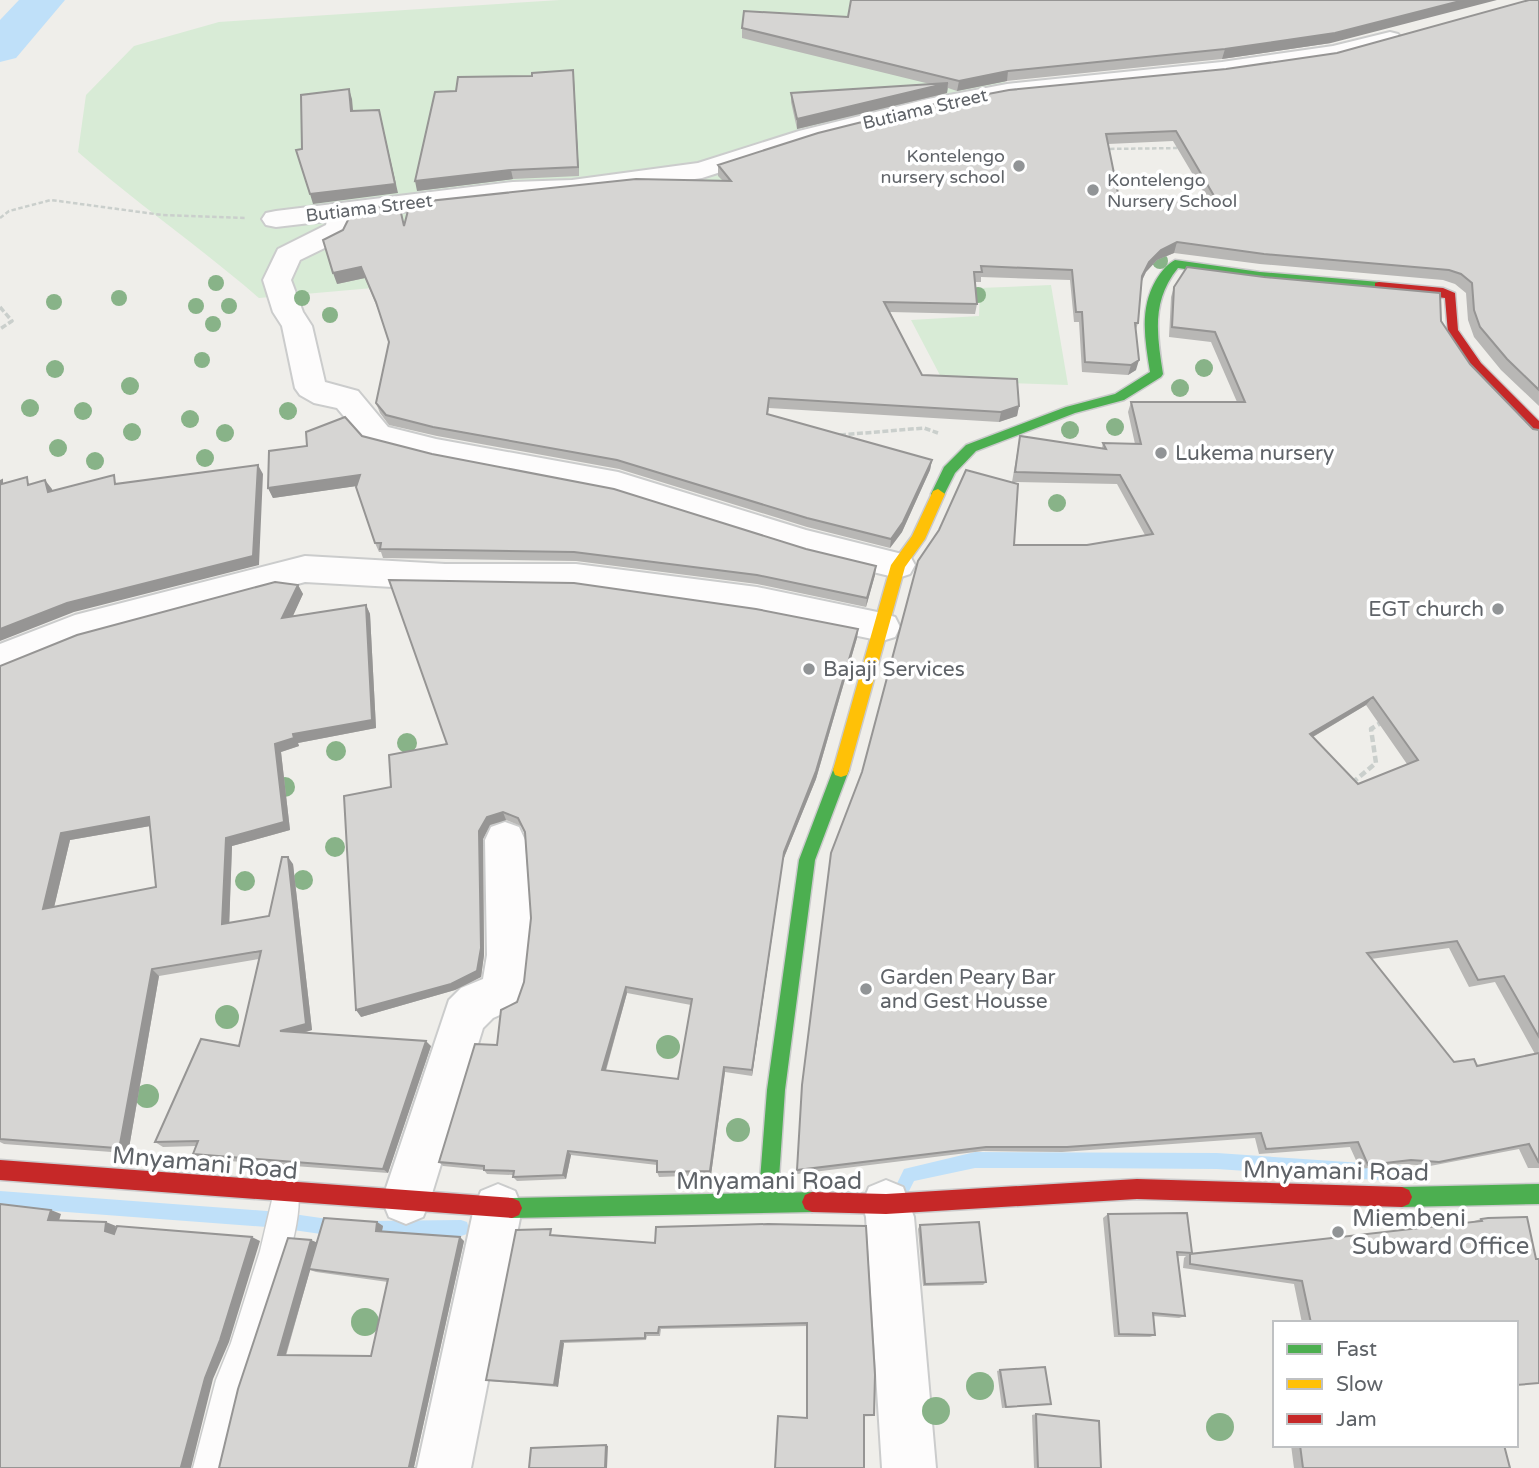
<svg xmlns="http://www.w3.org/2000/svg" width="1539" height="1468" font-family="'Varela Round',sans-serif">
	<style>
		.green { fill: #d8ebd6 }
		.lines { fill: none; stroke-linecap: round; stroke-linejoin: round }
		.stream { fill: #bfe0f9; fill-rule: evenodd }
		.river { fill: #bfe0f9; fill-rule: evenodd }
		.lane-casing { stroke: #cbcccc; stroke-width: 3 }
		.street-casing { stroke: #cbcccc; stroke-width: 4 }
		.fast-casing { stroke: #cacacb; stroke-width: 3 }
		.slow-casing { stroke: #cacacb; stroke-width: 3 }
		.jam-casing { stroke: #cacacb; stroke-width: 3 }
		.path-far2 { stroke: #cacfcc; stroke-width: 2.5; stroke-dasharray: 4.5 2.5; stroke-linecap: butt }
		.path-far1 { stroke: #cacfcc; stroke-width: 3.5; stroke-dasharray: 6 2.5; stroke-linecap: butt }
		.path { stroke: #cacfcc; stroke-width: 4.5; stroke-dasharray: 7 3.5; stroke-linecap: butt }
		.lane { fill: #fdfcfc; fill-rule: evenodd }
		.street { fill: #fdfcfc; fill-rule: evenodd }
		.fast { fill: #4caf50; fill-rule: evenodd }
		.slow { fill: #ffc107; fill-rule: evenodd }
		.jam { fill: #c62828; fill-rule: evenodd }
		.tree { fill: #88b388 }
		.wall { fill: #b8b7b5; fill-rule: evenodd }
		.shaded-wall { fill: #969594 }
		.building { fill: #d6d5d3; stroke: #969594; stroke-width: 2; fill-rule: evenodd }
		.poi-dot { fill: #919496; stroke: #fff; stroke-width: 2.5 }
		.labels { text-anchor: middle; stroke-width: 7; stroke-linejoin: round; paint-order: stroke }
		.far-street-label { font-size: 18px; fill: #5f6368; stroke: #fff }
		.far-poi-label { font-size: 18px; fill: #5f6368; stroke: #fff; text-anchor: end }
		.poi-label { font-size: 21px; fill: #5f6368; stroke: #fff; text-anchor: start }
		.near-street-label { font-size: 24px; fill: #5f6368; stroke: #fff }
		.near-poi-label { font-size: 24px; fill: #5f6368; stroke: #fff; text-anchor: start }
	</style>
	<rect width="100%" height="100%" fill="#efeeea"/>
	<path class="green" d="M560,0h423l24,68 -11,72 -474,135 -263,23c-59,-51 -123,-95 -181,-146l8,-57 48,-49 85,-24z
		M1051,285l17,100 -125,-4 -32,-61 68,-4 1,-28z"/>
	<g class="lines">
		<path class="stream" d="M975,1152l242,1 189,13 5,3 3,5 -3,5 -5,3 -189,-13 -138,-1h-104l-61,13 -9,18 -5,3 -5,-3 -3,-5 12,-25z
			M0,1191l279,21 56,8 6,2 2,6 -2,6 -6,2 -56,-8 -279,-21z
			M461,1220l6,2 2,6 -2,6 -6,2 -94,1 -6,-2 -2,-6 2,-6 6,-2z"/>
		<path class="river" d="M19,0h46l-49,58 -16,4v-42z"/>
		<g class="lane-casing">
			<path id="lane" d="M286,1179l10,4c15,36 -36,156 -49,196 -10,28 -15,60 -22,89h-32l23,-88 15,-37 29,-92 16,-68z"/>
		</g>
		<g class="street-casing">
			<path id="street" d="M1390,32l8,2 4,5 -4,5 -65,16 -111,16 -215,22 -79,15 -111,28 -115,37 -130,18 -59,2 -158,20 -10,20 -45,22 -9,20 12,32 9,14 13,56 33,9 30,36 48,12 182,33 188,58 104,26 5,9 -5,9 -12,4 -92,-22 -190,-60 -180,-35 -70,-18 -29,-35 -23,-5 -14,-8 -5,-7 -13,-62 -9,-14 -10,-32 15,-31 48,-24 1,-4 -51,6 -10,-2 -4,-6 4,-6 10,-2 237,-29 59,-2 126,-17 101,-32 129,-32 79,-15 215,-22 111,-16z
				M305,556l140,8h131l181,23 125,26 13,4 5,10 -5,10 -13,4 -125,-26 -181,-25h-131l-140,-8 -222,59 -83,34v-31l75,-29z
				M505,822l14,5 6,13c3,54 15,116 -7,167l-25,11 -10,10 -53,172 -7,17 -17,7 -17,-7 -7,-17 67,-200 12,-12 22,-9 4,-24 -2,-115 6,-13z
				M886,1180l17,7 11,30 22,251h-54l-16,-251 -4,-13 7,-17z
				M498,1184l17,7 7,17 -51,260h-54l57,-260 7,-17z"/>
		</g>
		<g class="fast-casing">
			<path id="fast" d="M1175,260l85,12 119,10 6,4 -6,4 -119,-10 -82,-12c-27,33 -21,67 -15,106l-2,3 -37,23 -49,13 -99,38 -21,22 -12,24h-10l-2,-3 13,-27 22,-22 100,-38 49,-13 35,-22c-5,-32 -11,-63 6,-92 5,-8 11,-16 19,-20z
				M841,763l6,2 2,5 -34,90 -30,230 -7,103 34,-1 7,3 3,7 -3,7 -7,3 -300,6 -7,-3 -3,-7 3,-7 7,-3 247,-5 8,-103 32,-230 34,-90 2,-5z
				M1539,1184v20l-137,3 -7,-3 -3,-7 3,-7 7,-3z"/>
		</g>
		<g class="slow-casing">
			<path id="slow" d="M938,489l7,5 -20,45 -20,28 -56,203 -2,5 -6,2 -6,-2 -2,-5 58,-205 21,-29 21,-45z"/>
		</g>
		<g class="jam-casing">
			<path id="jam" d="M1379,282l64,6 12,5 3,37 23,33 58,58v13l-5,-2 -61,-63 -25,-36 -3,-35 -70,-9v-6z
				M0,1160l512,38 7,3 3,7 -3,7 -7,3 -512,-38z
				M1137,1179l265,8 7,3 3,7 -3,7 -7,3 -265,-8 -251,15 -74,-2 -7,-3 -3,-7 3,-7 7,-3 74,2z"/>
		</g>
		<path class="path-far2" d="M1103,149l79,-1
			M0,218l9,-7 42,-11 111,15 84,3"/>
		<path class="path-far1" d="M0,307l12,14 -12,8
			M840,435l84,-7 14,5"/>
		<path class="path" d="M1352,783l24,-20 -5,-34 11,-7"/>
		<use href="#lane" class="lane"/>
		<use href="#street" class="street"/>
		<use href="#fast" class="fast"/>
		<use href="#slow" class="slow"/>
		<use href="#jam" class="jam"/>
	</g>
	<g class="tree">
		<circle cx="1160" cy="261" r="8"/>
		<circle cx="216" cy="283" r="8"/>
		<circle cx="978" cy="295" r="8"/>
		<circle cx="119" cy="298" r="8"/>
		<circle cx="302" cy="298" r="8"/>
		<circle cx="54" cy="302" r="8"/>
		<circle cx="196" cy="306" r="8"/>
		<circle cx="229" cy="306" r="8"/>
		<circle cx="330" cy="315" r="8"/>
		<circle cx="213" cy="324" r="8"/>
		<circle cx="202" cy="360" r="8"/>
		<circle cx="1204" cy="368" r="9"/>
		<circle cx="55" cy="369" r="9"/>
		<circle cx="130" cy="386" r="9"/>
		<circle cx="1180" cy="388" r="9"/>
		<circle cx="30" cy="408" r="9"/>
		<circle cx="83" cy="411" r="9"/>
		<circle cx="288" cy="411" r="9"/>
		<circle cx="190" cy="419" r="9"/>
		<circle cx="1115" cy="427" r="9"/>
		<circle cx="1070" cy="430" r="9"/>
		<circle cx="132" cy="432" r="9"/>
		<circle cx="225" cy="433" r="9"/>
		<circle cx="58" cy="448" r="9"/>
		<circle cx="205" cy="458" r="9"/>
		<circle cx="95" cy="461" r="9"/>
		<circle cx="1057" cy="503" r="9"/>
		<circle cx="407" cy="743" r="10"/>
		<circle cx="336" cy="751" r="10"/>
		<circle cx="285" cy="787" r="10"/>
		<circle cx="335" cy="847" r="10"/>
		<circle cx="303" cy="880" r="10"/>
		<circle cx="245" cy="881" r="10"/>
		<circle cx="227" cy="1017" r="12"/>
		<circle cx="668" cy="1047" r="12"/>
		<circle cx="147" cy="1096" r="12"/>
		<circle cx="738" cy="1130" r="12"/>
		<circle cx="365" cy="1322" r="14"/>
		<circle cx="980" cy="1386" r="14"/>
		<circle cx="936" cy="1411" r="14"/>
		<circle cx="1220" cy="1427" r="14"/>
	</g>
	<path class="wall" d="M1539,0v406l-38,-36 -27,-33 -6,-17 -2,-27 -11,-9 -12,-4 -183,-16 -86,-11 -17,7 -11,12 -4,9 -4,42 -2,6v41l-8,5 -46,-3 -3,-50h-5l-4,-42 -89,-3v5h-6l2,22 -2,10 -85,-2 32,63 97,31 -2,10 -18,6 -230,-14 -1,6 164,46 -2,10 -28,62 -12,16 -83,-21 -188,-58 -182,-33 -48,-11 -9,-12 -4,-10 13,-61 -10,-30 -14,-34 -28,6 68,-59 318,-44 -5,-5v-11l508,-96 111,-16zM1173,141l35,59 -89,-2 -11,-54z
		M848,17l483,26 -109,16 -215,22 -50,10 -9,-3 -1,5 -150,36 -6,-27v-9l139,-9 -188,-46v-10z
		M573,70l6,106 -66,3 -96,12 39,-100 76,-15z
		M1174,287l267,34 29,43 63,65 6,1v738h-11l-9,-19 -89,17 -28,-2 -42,5 -10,-22 -91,7 -4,-16 -193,14 -79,-1 -186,23 5,-89 212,-540h73l58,-10 -28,-51 -105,-2 8,-46 82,12 1,-5 32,1 -7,-32 3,-10h106l-26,-60 -42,-5 2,-40zM1366,705l41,59 -49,20 -45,-47zM1449,948l20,39 26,-5 40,72 -58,12 -23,-4 -83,-103z
		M362,436l513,139 -9,32 -109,-23 -181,-23 -193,-3 -2,-6h-2l-4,-9 -19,-57 -83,12 -5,-10 39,-42z
		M298,585l5,9 -11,22 74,-11 4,9 6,114 -78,15 1,3 -18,6 9,78 -58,16 -3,77 40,-7 24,-52 19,166 -9,3 128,13 -43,127 -187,-14 -8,-5 3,-8 -33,1 -8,-5 84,-96 20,-87 -100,17 -30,172 -4,5 -121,-9 -4,-2v-476zM150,826l6,61 -102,20 16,-67z
		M858,629l-1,9 -41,141 -33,81 -31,216 -27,-4 -14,103 -52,2 -2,-5v-7l-86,-10 -5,24 -49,2 -4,-4v-2l-26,-1 -3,-4 -41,-4 -4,-4 58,-117 20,-43 7,-20 7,-64 -6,-84 -4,-8 -15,-6 -16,5 -7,14 1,116 -3,22 -26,13 -94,27 30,-230 56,-43zM627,993l64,12 -13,74 -72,-8z
		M1108,1214l84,39 -2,1 281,-32 10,-3 35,104h-214l-8,-39 -111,-16 1,-10 2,-2h-8l7,60 -6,2 -26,-2 2,19 -5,2h-36l-11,-119z
		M377,1222l6,4 -1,5 82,10 -50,226 -195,1 92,-228 6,3zM310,1270l6,2 72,10 -17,74h-85z
		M768,1224l106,191 -1,1 -67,2 1,-92 -146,3 -1,7h-13l-1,4 -82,3 -6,44 -67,-6 -5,-1 68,-147 -1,2 102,8z
		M920,1225l66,57 -3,3 -60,1 -5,-57z
		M1000,1370l51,34 -49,4 -5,-37z
		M1036,1414l65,54h-67l-2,-53z
		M1291,1445h213l6,23h-216z"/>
	<path class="shaded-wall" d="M1464,0h33l-166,43 -109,16 3,-10z
		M573,70l1,10 5,96 -1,-9z
		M1008,71l-1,10 -50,10 2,-10z
		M948,83l-1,10 -150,36v-10z
		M349,89l3,10 2,22 -3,-10z
		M379,110l19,83 -85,11 -3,-10z
		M511,170l2,9 -96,12 -2,-10z
		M1177,242l-3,11 -17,7 -11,12 -7,14 3,-10 7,-14 12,-12z
		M361,267l4,11 -28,6 -4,-11z
		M1139,360l-3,10 -8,5 3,-10z
		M1019,406l-2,10 -18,6 2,-10z
		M932,460l-2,10 -28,62 -12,16 1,-9z
		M258,465l5,9 -4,91 -185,47 -74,29v-12z
		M360,475l4,10 -91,13 -5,-10z
		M45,480l7,9 3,13 -7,-10z
		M876,566l-1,9 -9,32 1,-9z
		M298,585l5,9 -15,33 -6,-9z
		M366,605l4,9 6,114 -78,15 1,3 -18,6 9,78 -58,16 -3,85 -7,-7 4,-86 49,-94 18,-10z
		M858,629l-1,9 -41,141 -33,81 -31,216v-6l32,-218z
		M1373,697l-7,8 -62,37 6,-8z
		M503,812l3,8 -16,5 -7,14 1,116 -3,22 -26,13 -94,27 -5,-7 123,-179 8,-14z
		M149,817l7,8 -86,15 -18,76 -9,-7 18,-76z
		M288,857l5,7 19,166 -25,7 -7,-6z
		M152,969l7,7 -30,172 -4,5 -9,-5z
		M626,987l1,6 -23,83 -2,-6z
		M426,1041l5,5 -43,127 -5,-4z
		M724,1067l1,5 -14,103 -1,-4z
		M568,1151l3,4 -5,24 -3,-4z
		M51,1210l10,4 -3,10 -10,-4z
		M106,1222l10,4 -2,9 -9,-4z
		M377,1222l6,4 -2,9 -5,-4z
		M252,1237l8,4 -31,101 -16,37 -22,89h-9l-1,-1 24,-89z
		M460,1237l4,4 -50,226 2,1h-5l-2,-1z
		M311,1240l7,3 -33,114 -7,-2z
		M561,1341l3,2 -6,44 -4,-2z
		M606,1445l2,1 -1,22h-2z"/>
	<path class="building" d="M851,0h613l-129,33 -110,16 -217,22 -49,10 -217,-53 2,-17 104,6z
		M1529,0h10v390l-32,-31 -27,-32 -6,-17 -2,-27 -11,-9 -12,-4 -185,-16 -87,-12 -16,8 -12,12 -7,14 -4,47h-3l4,37 -8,5 -46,-3 -3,-50h-6l-4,-42 -91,-4 1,6h-8l3,32 -93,-2 38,73 95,4 2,27 -18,6 -232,-14 -2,16 165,46 -29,62 -12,17 -84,-21 -190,-58 -184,-33 -47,-12 -10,-12 13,-61 -13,-40 -15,-35 -28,6 -10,-33 20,-10 10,-20 46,-6 5,22 6,-23 226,-24 95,2 -13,-16 100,-32 112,-28 79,-15 217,-21 111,-16zM1176,131l41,70 -98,-3 -13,-64z
		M573,70l5,97 -67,3 -96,11 20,-89 21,-1 2,-14 74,-1v-3z
		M948,83l-151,36 -6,-26z
		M349,89l2,22 28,-1 16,74 -85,10 -14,-44 6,-1 -1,-54z
		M1187,267l77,10 176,16 1,28 29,43 63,65 6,1v607l-35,-61 -26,4 -21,-39 -90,12 87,109 20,-3 3,7 62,-13v110l-10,-19 -90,18 -28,-2 -43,5 -10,-23 -92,7 -5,-16 -194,14h-81l-189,23 5,-85 29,-232 31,-81 56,-211 21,-31 27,-60 52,14 -4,61h73l66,-11 -33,-59 -105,-3 5,-36 86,13 -3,-6 38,1 -10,-42h114l-30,-70 -43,-5 2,-40zM1373,697l45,63 -60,24 -48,-50z
		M345,417l17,19 70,18 182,35 192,60 70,17 -9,32 -110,-23 -183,-23 -194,-3 1,-6h-6l-19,-56 4,-12 -92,13 1,-37 38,-5 -1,-14z
		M258,465l-5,91 -186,47 -67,26v-148l2,-1v4l25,-7 1,8 17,-5 3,12 66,-17 1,9z
		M389,580l185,3 182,26 102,20 -42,142 -32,81 -32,218 -28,-3 -14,104 -53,1v-11l-89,-10 -5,24 -50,2 1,-6 -30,-1v-4l-45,-4 36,-118 22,1 4,-35 16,-8 7,-20 7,-64 -6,-86 -7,-14 -15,-6 -16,5 -8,14 2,117 -4,23 -26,13 -95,26 -12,-214 47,-9 -2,-32 58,-11zM626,987l66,12 -14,80 -76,-9z
		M275,582l23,3 -16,33 84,-13 6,115 -79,14 1,4 -19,6 9,78 -58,16 -4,86 47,-8 13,-59h6l18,167 -26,7 146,10 -43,128 -190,-15 5,-13 -43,1 46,-103 38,7 22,-95 -109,18 -32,175 -4,4 -116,-9v-473l77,-31zM149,817l7,70 -113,22 18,-76z
		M0,1204l51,6 -3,10 58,2 -1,9 9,3 3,-8 135,11 -32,103 -15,38 -24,89 1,1h-182z
		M1187,1213l5,40 -15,-1 8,64 -32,-3 2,22 -36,-1 -11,-120z
		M1527,1217l9,42h3v124l-23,2v-62h-205l-9,-42 -112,-17v-10l292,-33 -1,-2 7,-1z
		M324,1218l53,4 -1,9 84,6 -51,230 2,1h-192l19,-79 50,-151 23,2 -33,115 93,1 17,-77 -79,-10z
		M979,1222l7,60 -61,2 -5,-59z
		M768,1224l98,2 9,149 -1,40h-10v53h-89l3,-52 29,2v-95l-148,4 -1,6h-13v5l-84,3 -7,44 -68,-5 30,-150 35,-1 -1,6 105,8 1,-16z
		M1045,1367l6,37 -45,3 -6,-37z
		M1036,1414l63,7 2,47h-63z
		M606,1445l-1,23h-76l2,-20z
		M1300,1445h204l6,23h-207z"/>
	<g class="poi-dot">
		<circle cx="1019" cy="166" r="7"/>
		<circle cx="1093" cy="190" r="7"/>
		<circle cx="1161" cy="453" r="7"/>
		<circle cx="1498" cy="609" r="7"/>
		<circle cx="809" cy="669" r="7"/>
		<circle cx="866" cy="989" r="7"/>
		<circle cx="1338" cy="1232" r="7"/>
	</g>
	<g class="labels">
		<g class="far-street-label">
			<text transform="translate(925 109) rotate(-13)" y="6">Butiama Street</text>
			<text transform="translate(369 208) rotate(-7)" y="6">Butiama Street</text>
		</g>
		<g class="far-poi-label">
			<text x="1005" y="162">Kontelengo<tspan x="1005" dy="21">nursery school</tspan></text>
			<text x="1107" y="186" text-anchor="start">Kontelengo<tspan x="1107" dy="21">Nursery School</tspan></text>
		</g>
		<g class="poi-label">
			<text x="1175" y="460">Lukema nursery</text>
			<text x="1484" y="616" text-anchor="end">EGT church</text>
			<text x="823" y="676">Bajaji Services</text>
			<text x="880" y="984">Garden Peary Bar<tspan x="880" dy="24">and Gest Housse</tspan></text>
		</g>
		<g class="near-street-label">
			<text transform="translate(205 1163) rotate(5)" y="8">Mnyamani Road</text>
			<text transform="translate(1336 1171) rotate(1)" y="8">Mnyamani Road</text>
			<text x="769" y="1189">Mnyamani Road</text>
		</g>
		<g class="near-poi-label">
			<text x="1352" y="1226">Miembeni<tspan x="1352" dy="28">Subward Office</tspan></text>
		</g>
	</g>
	<rect x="1273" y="1321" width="245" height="126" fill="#ffffff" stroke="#bfc1c3" stroke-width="2"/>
	<rect x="1287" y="1344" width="35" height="10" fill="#4caf50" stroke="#bfc1c3" stroke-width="2"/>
	<text x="1336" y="1356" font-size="21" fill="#5f6368">Fast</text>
	<rect x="1287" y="1379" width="35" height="10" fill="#ffc107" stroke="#bfc1c3" stroke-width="2"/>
	<text x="1336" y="1391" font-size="21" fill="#5f6368">Slow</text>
	<rect x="1287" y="1414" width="35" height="10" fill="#c62828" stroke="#bfc1c3" stroke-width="2"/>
	<text x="1336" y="1426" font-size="21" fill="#5f6368">Jam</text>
</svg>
